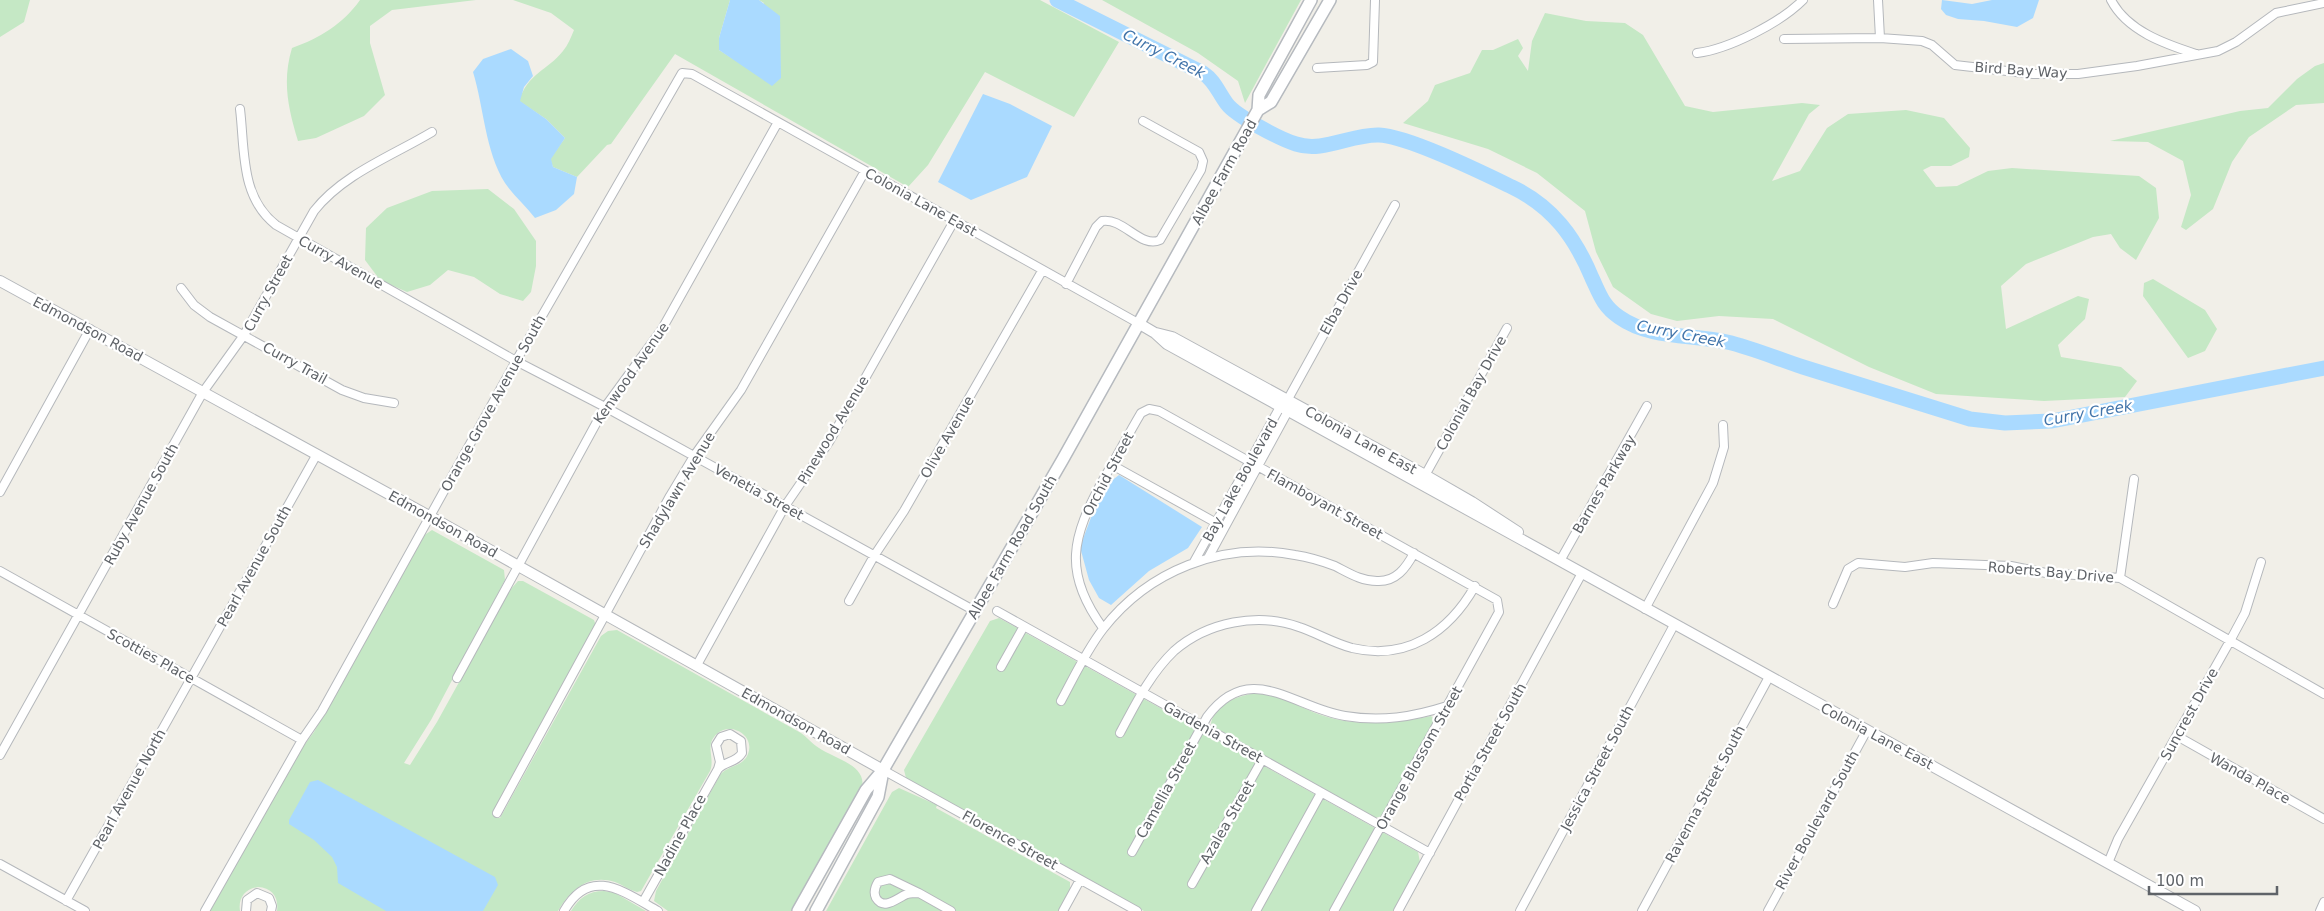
<svg xmlns="http://www.w3.org/2000/svg" width="2324" height="911" font-family="'DejaVu Sans',sans-serif">
	<style>
		.green { fill: #c5e8c5 }
		.water { fill: #aadaff }
		.lines { fill: none; stroke-linecap: round; stroke-linejoin: round }
		.river { stroke: #aadaff; stroke-width: 15 }
		.minor-casing { stroke: #b5b8bc; stroke-width: 10 }
		.tertiary-casing { stroke: #b5b8bc; stroke-width: 12 }
		.secondary-casing { stroke: #b6babf; stroke-width: 14 }
		.minor { stroke: #fff; stroke-width: 8 }
		.tertiary { stroke: #fff; stroke-width: 10 }
		.secondary { stroke: #fff; stroke-width: 11 }
		.labels { text-anchor: middle; stroke-width: 4.5; stroke-linejoin: round; paint-order: stroke }
		.street-label { font-size: 14px; fill: #5f6368; stroke: #fff }
		.water-label { font-size: 15px; font-style: italic; fill: #4174aa; stroke: #fff }
	</style>
	<rect width="100%" height="100%" fill="#f1efe8"/>
	<path class="green" d="M0,0h30l-6,22 -24,15z
		M360,0h116l-84,10 -22,16v17l15,52 -21,21 -48,22 -18,3c-10,-33 -16,-60 -6,-93 28,-10 51,-24 68,-48z
		M513,0h217l-11,38v12l22,14 23,-61 -5,-3h281l79,42 -45,75 -89,-45 -57,93 -20,22 -233,-133 -64,90 -4,1 -30,32 -24,-10 -3,-8 15,-21 -19,-19 -27,-18c9,-28 28,-30 44,-50 5,-6 8,-14 11,-21l-23,-17z
		M1102,0h199l-56,103 -7,-22 -40,-28z
		M1545,13l41,8 39,2 18,12 42,71 28,6 89,-9 18,2 -11,9 -37,67 28,-10 27,-43 21,-14 58,-4 38,8 26,30 -1,9 -18,9h-20l-8,4 13,17 21,-1 31,-15 24,-3 127,8 17,12 3,30 -23,42 -16,-12 -9,-14 -18,3 -67,27 -25,22 5,43 72,-33 11,3 -4,20 -27,26 3,12 60,10 16,14 -12,16 -81,4 -108,-7 -67,-27 -96,-48 -54,-3 -42,5 -26,-7 -38,-27 -17,-35 -11,-41 -48,-38 -49,-24 -85,-26 25,-22 7,-16 35,-12 12,-23h11l25,-11 5,9 -5,8 10,15 4,-30z
		M2324,63v40l-28,2 -47,32 -17,25 -19,47 -27,21 -5,-3 10,-32 -8,-34 -35,-19 -38,-1 130,-30 28,-3 29,-29 18,-13z
		M488,189l26,20 22,32v25l-5,26 -8,9 -23,-7 -26,-17 -26,-7 -18,15 -23,7 -27,-12 -15,-20 1,-32 21,-20 45,-17z
		M2153,279l52,31 12,19 -12,22 -17,7 -45,-62 1,-13z
		M432,530l72,40 1,10 -74,140 -27,43 6,2 27,-43 73,-132 8,-9h5l71,39 2,6 -101,191 5,1 101,-182 7,-5 9,-1 184,103c6,4 11,11 18,15 16,11 51,18 42,42l-70,121h-123l-14,-10 2,-10 64,-116c8,-10 23,-8 28,-21 8,-20 -21,-35 -34,-17 -8,10 1,22 -4,34l-69,120 -4,1c-8,-2 -14,-7 -22,-10 -26,-8 -44,7 -57,29h-281c2,-14 -5,-23 -19,-24 -13,2 -20,11 -18,24h-31l90,-159 15,-20 109,-196z
		M999,618l419,234 2,10 -26,49h-250l-238,-133 -2,-8 86,-149z
		M1260,693c22,2 41,15 61,22 36,12 74,9 110,1l4,4 -52,96 -9,2 -161,-90 -2,-5c5,-21 31,-29 49,-30z
		M899,788l38,17 -1,3 134,74v9l-11,20h-233l66,-119z
		M604,891l11,2 31,18h-75c8,-13 17,-20 33,-20z"/>
	<path class="water" d="M730,0h29l21,16 1,62 -9,8 -53,-36v-12z
		M1942,0l30,4 20,-4h47l-6,18 -16,9 -33,-6 -26,-2 -12,-4 -5,-6z
		M511,49l17,12 5,15 -9,11 -4,14 26,18 19,19 -14,21 2,8 24,10 -3,17 -18,16 -21,8c-9,-12 -22,-23 -30,-35 -20,-32 -21,-75 -32,-111l10,-13z
		M983,94l27,10 42,22 -25,51 -56,23 -33,-18z
		M1119,475l83,52 -14,21 -39,23 -38,34 -12,-7 -10,-18 -9,-33 22,-59z
		M318,780l177,97 3,8 -15,26h-97l-48,-28 -1,-16 -5,-10 -18,-17 -25,-16v-4l21,-38z"/>
	<g class="lines">
		<path class="river" d="M1057,0l146,73c12,8 15,19 24,31 9,12 53,35 69,40 27,9 55,-10 83,-9 29,1 104,38 133,52 40,19 63,50 80,91 8,17 11,28 27,39 31,22 72,17 108,25 26,6 51,17 76,25 56,17 111,35 167,52l35,4 47,-2 272,-53"/>
		<g class="minor-casing">
			<path id="minor" d="M1878,0l2,38
				M2111,0c16,31 54,44 85,54
				M1784,39l96,-1 42,3 10,4 23,20 78,9h45l59,-8 81,-15 18,-9 40,-29 48,-10
				M1697,53c32,-4 83,-30 106,-53
				M1317,68l50,-3 6,-3 2,-62
				M240,109c5,41 0,88 36,116l240,136 89,46 370,204
				M1066,284l30,-57 6,-6c21,-4 39,28 58,19l41,-70 2,-9 -4,-9 -56,-31
				M181,288l13,17 16,12 132,73 22,8 30,5
				M1112,465l108,60
				M1423,479l84,-151
				M0,492l90,-163
				M1208,558l80,-147v-5
				M1560,561l87,-155
				M1194,562l86,-155 8,-8 107,-194
				M0,571l302,169
				M2120,578l14,-99
				M849,601l25,-45 30,-45 138,-240
				M1833,604l15,-35 10,-6 47,4 28,-4 78,3 35,7 74,5 204,116
				M1645,609l68,-126 11,-36 -1,-22
				M997,611l433,242
				M1103,628c-41,-56 -31,-91 0,-148 13,-22 25,-45 38,-67l8,-4 10,2 338,189 2,12 -165,299
				M697,665l88,-159 44,-64 125,-221
				M1001,667l23,-41
				M457,678l148,-271 57,-78 116,-207
				M1061,701c13,-24 25,-50 42,-72 45,-58 119,-88 192,-74 13,2 27,6 40,11 14,7 26,15 42,15 19,1 29,-13 37,-28
				M1120,733c15,-28 30,-59 54,-82 33,-29 84,-39 125,-24 18,6 34,16 53,21 55,13 97,-16 123,-62
				M730,734l11,7 1,12c-6,10 -17,8 -24,16l2,-7 -4,-17 5,-8z
				M2177,736l147,83
				M0,755l203,-363 41,-57 70,-124c29,-37 78,-55 118,-79
				M883,770l254,141
				M497,813l173,-317 24,-40 47,-66 124,-219
				M1132,852l75,-135c43,-58 87,-9 138,-1 36,6 68,1 102,-10
				M2108,863l10,-24 112,-198 15,-28 16,-51
				M0,864l85,47
				M890,879l29,14c-4,0 -8,0 -12,1 -10,4 -23,17 -31,4 -3,-6 -1,-11 2,-16z
				M1192,884l70,-124
				M919,893l32,18
				M66,901l251,-447
				M643,902l75,-133
				M205,911l97,-171 20,-29 194,-350 166,-288 10,1 446,249
				M246,911l1,-11 10,-7 12,5 3,8 -1,5
				M564,911c26,-46 60,-19 94,0
				M1063,911l17,-31
				M1256,911l65,-118
				M1398,911l184,-338
				M1520,911l154,-286
				M1642,911l127,-234
				M1768,911l99,-181
				M2320,911l4,-9"/>
		</g>
		<g class="tertiary-casing">
			<path id="tertiary" d="M0,281l429,235 454,254
				M1138,323l17,10 12,11 1028,567
				M1156,333l16,4 253,138 47,27 46,30"/>
		</g>
		<g class="secondary-casing">
			<path id="secondary" d="M1258,110l1,-15 52,-95
				M798,911l68,-121 17,-20 180,-311 195,-349 13,-8 59,-102
				M816,911l62,-114 5,-26"/>
		</g>
		<use href="#minor" class="minor"/>
		<use href="#tertiary" class="tertiary"/>
		<use href="#secondary" class="secondary"/>
	</g>
	<g class="labels">
		<g class="street-label">
			<text transform="translate(2021 70) rotate(4)" y="5">Bird Bay Way</text>
			<text transform="translate(1224 172) rotate(-61)" y="5">Albee Farm Road</text>
			<text transform="translate(921 202) rotate(29)" y="5">Colonia Lane East</text>
			<text transform="translate(341 262) rotate(29)" y="5">Curry Avenue</text>
			<text transform="translate(268 293) rotate(-61)" y="5">Curry Street</text>
			<text transform="translate(1341 302) rotate(-61)" y="5">Elba Drive</text>
			<text transform="translate(88 329) rotate(28)" y="5">Edmondson Road</text>
			<text transform="translate(295 363) rotate(29)" y="5">Curry Trail</text>
			<text transform="translate(631 373) rotate(-55)" y="5">Kenwood Avenue</text>
			<text transform="translate(1471 393) rotate(-61)" y="5">Colonial Bay Drive</text>
			<text transform="translate(493 403) rotate(-61)" y="5">Orange Grove Avenue South</text>
			<text transform="translate(833 430) rotate(-59)" y="5">Pinewood Avenue</text>
			<text transform="translate(947 437) rotate(-60)" y="5">Olive Avenue</text>
			<text transform="translate(1361 440) rotate(29)" y="5">Colonia Lane East</text>
			<text transform="translate(1108 474) rotate(-62)" y="5">Orchid Street</text>
			<text transform="translate(1240 480) rotate(-61)" y="5">Bay Lake Boulevard</text>
			<text transform="translate(1604 484) rotate(-60)" y="5">Barnes Parkway</text>
			<text transform="translate(677 490) rotate(-59)" y="5">Shadylawn Avenue</text>
			<text transform="translate(759 492) rotate(29)" y="5">Venetia Street</text>
			<text transform="translate(141 504) rotate(-61)" y="5">Ruby Avenue South</text>
			<text transform="translate(1325 504) rotate(29)" y="5">Flamboyant Street</text>
			<text transform="translate(443 524) rotate(29)" y="5">Edmondson Road</text>
			<text transform="translate(1012 547) rotate(-60)" y="5">Albee Farm Road South</text>
			<text transform="translate(254 566) rotate(-61)" y="5">Pearl Avenue South</text>
			<text transform="translate(2051 572) rotate(5)" y="5">Roberts Bay Drive</text>
			<text transform="translate(151 656) rotate(29)" y="5">Scotties Place</text>
			<text transform="translate(2189 714) rotate(-61)" y="5">Suncrest Drive</text>
			<text transform="translate(796 721) rotate(29)" y="5">Edmondson Road</text>
			<text transform="translate(1213 732) rotate(29)" y="5">Gardenia Street</text>
			<text transform="translate(1877 736) rotate(28)" y="5">Colonia Lane East</text>
			<text transform="translate(1490 742) rotate(-61)" y="5">Portia Street South</text>
			<text transform="translate(1419 758) rotate(-61)" y="5">Orange Blossom Street</text>
			<text transform="translate(1597 768) rotate(-62)" y="5">Jessica Street South</text>
			<text transform="translate(2250 778) rotate(29)" y="5">Wanda Place</text>
			<text transform="translate(129 789) rotate(-61)" y="5">Pearl Avenue North</text>
			<text transform="translate(1166 790) rotate(-61)" y="5">Camellia Street</text>
			<text transform="translate(1705 794) rotate(-62)" y="5">Ravenna Street South</text>
			<text transform="translate(1817 820) rotate(-61)" y="5">River Boulevard South</text>
			<text transform="translate(1227 822) rotate(-60)" y="5">Azalea Street</text>
			<text transform="translate(680 835) rotate(-61)" y="5">Nadine Place</text>
			<text transform="translate(1010 840) rotate(29)" y="5">Florence Street</text>
		</g>
		<g class="water-label">
			<text transform="translate(1164 54) rotate(27)" y="5">Curry Creek</text>
			<text transform="translate(1681 334) rotate(11)" y="5">Curry Creek</text>
			<text transform="translate(2088 413) rotate(-10)" y="5">Curry Creek</text>
		</g>
	</g>
	<path d="M2149 886v8h128v-8" fill="none" stroke="#5f6368" stroke-width="2.5"/>
	<text x="2156" y="886" font-size="15" fill="#5f6368" stroke="#ffffff" stroke-width="4" paint-order="stroke">100 m</text>
</svg>
